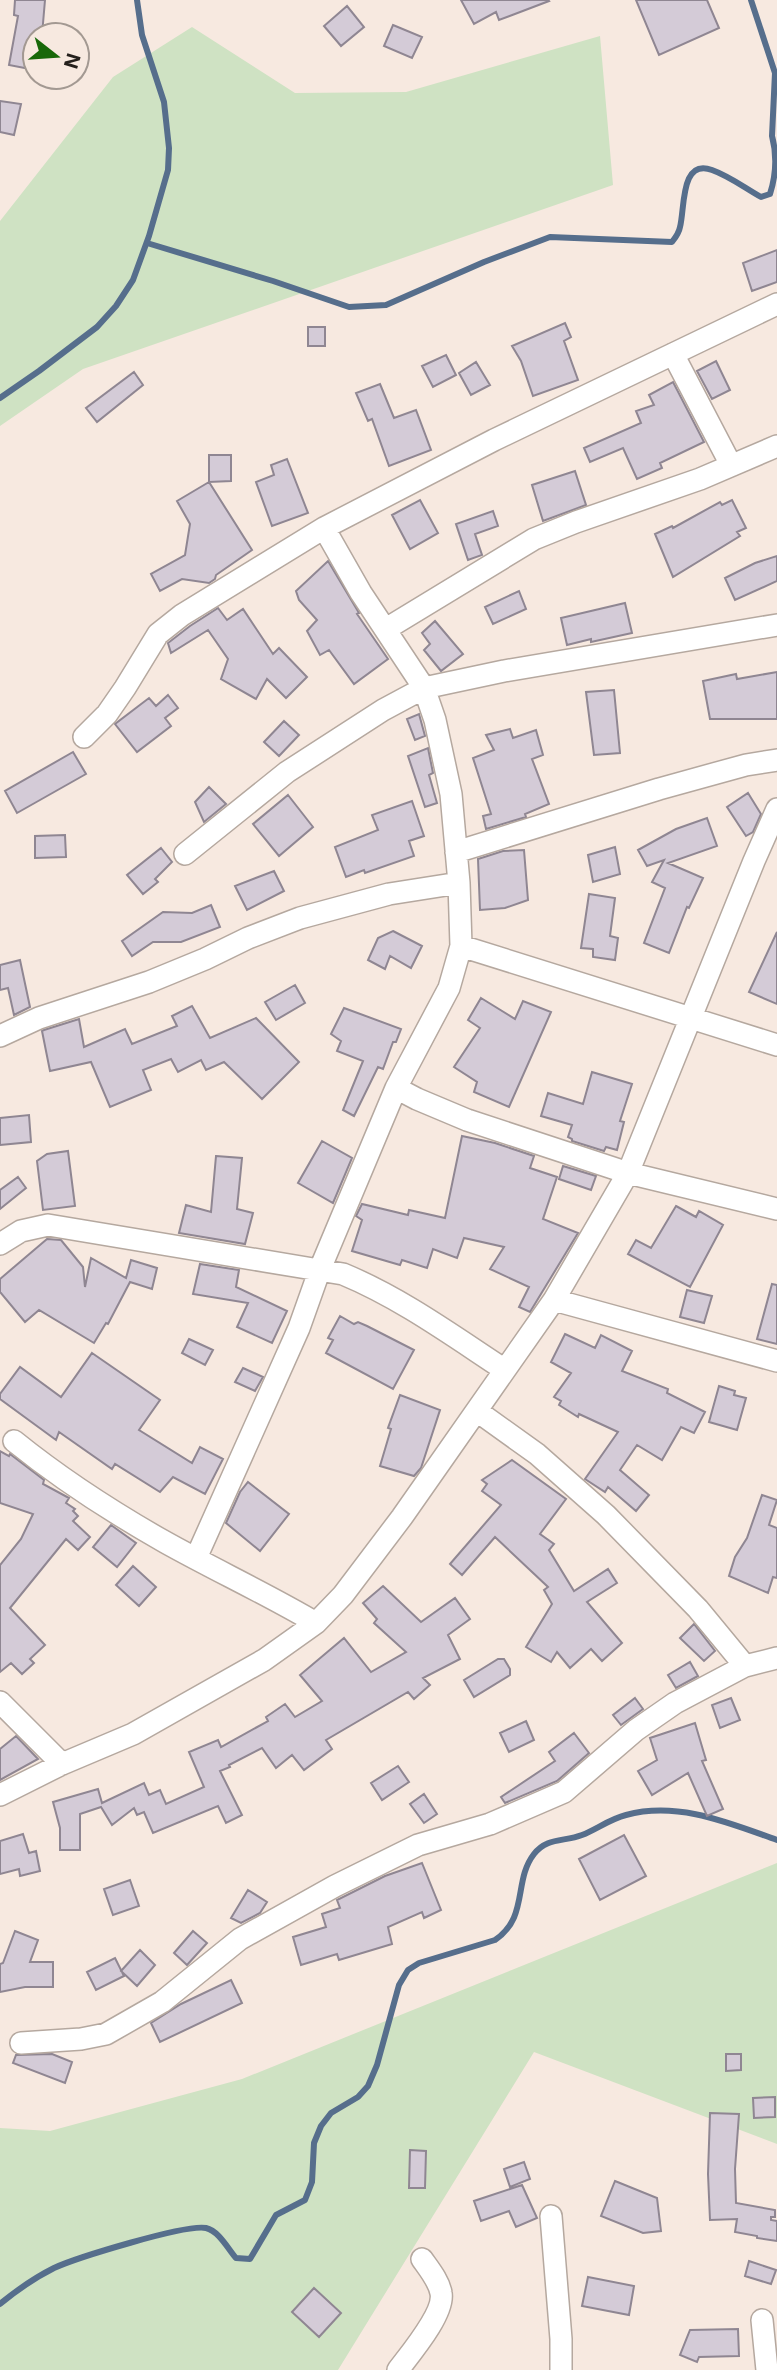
<svg xmlns="http://www.w3.org/2000/svg" width="777" height="2370" font-family="Inter,sans-serif">
	<style>
		.green { fill: #cfe2c3 }
		.lines { fill: none; stroke-linecap: round; stroke-linejoin: round }
		.stream { stroke: #566e8c; stroke-width: 6 }
		.building { fill: #d4cbd7; stroke: #8f8692; stroke-width: 2 }
		.minor-casing { stroke: #b5a89f; stroke-width: 24 }
		.minor { stroke: #fff; stroke-width: 21 }
	</style>
	<rect width="100%" height="100%" fill="#f7e9e0"/>
	<path class="green" d="M192,27l103,66 111,-1 194,-56 13,149 -530,184 -83,57v-205l113,-144z
		M777,1863v281l-243,-92 -196,318h-338v-242l50,3 192,-52z"/>
	<g class="lines">
		<path class="stream" d="M147,243l126,38 76,26 37,-2 98,-43 66,-25 122,5c4,-5 7,-9 8,-15 5,-18 0,-69 32,-57 17,6 33,18 49,27l9,-3c6,-19 7,-39 2,-58l3,-63 -24,-73
			M0,398l39,-27 58,-44 19,-21 17,-26 16,-44 19,-66 1,-22 -5,-46 -22,-67 -5,-35
			M0,2304c17,-14 34,-26 54,-36 22,-10 131,-44 152,-40 13,3 22,21 30,30l14,1 26,-44 29,-15 7,-18 2,-39 7,-17 10,-13 27,-16 10,-11 9,-21 22,-80 9,-15 11,-7 76,-23c34,-23 18,-59 39,-86 13,-17 30,-12 48,-19 15,-6 28,-16 44,-20 52,-14 103,8 151,25"/>
	</g>
	<path class="building" d="M15,0h30l-3,35h-7v35l-26,-5 9,-49 -4,-1z
		M461,0h87l1,1 -50,19 -3,-8 -22,12z
		M636,0h71l12,28 -60,27z
		M347,6l17,21 -23,19 -17,-20z
		M393,25l29,12 -10,21 -28,-12z
		M0,101l21,3 -7,31 -14,-3z
		M777,250v32l-25,9 -9,-28z
		M565,323l6,14 -7,4 14,39 -45,16 -12,-35 -9,-15z
		M308,327h17v19h-17z
		M446,355l10,20 -23,12 -11,-21z
		M716,361l14,29 -18,9 -15,-28z
		M476,362l14,23 -19,10 -12,-22z
		M134,372l9,13 -46,37 -11,-14z
		M673,382l31,60 -44,21 2,5 -25,11 -14,-31 -33,14 -6,-14 57,-25 -5,-12 18,-6 -5,-10z
		M380,384l14,34 22,-8 15,40 -42,16 -17,-47 -4,2 -12,-28z
		M209,455h22v26l-22,1z
		M287,459l21,54 -36,13 -16,-44 18,-7 -3,-10z
		M575,471l11,34 -43,16 -11,-36z
		M209,482l43,68 -36,25 -1,4 -6,4 -27,-4 -22,12 -9,-17 34,-19 5,-31 -13,-23z
		M420,500l18,33 -28,16 -18,-34z
		M732,500l14,28 -9,4 3,4 -67,41 -18,-43 17,-8 1,2 47,-26 2,3z
		M493,511l5,15 -23,8 7,21 -14,5 -12,-36z
		M777,556v25l-42,19 -10,-22 30,-15z
		M328,561l31,52 -2,1 31,45 -34,25 -25,-34 -9,5 -13,-24 10,-11 -18,-20 -3,-9z
		M519,591l7,18 -33,15 -8,-17z
		M625,603l7,30 -41,9v-3l-24,6 -6,-27z
		M218,608l9,12 16,-11 30,45 6,-6 28,29 -21,21 -19,-19 -11,20 -35,-20 7,-20 -20,-29 -37,23 -3,-10 22,-17z
		M435,621l28,33 -22,17 -17,-21 6,-6 -8,-11z
		M777,672v47h-67l-7,-38 33,-7 1,5z
		M614,690l6,63 -26,2 -8,-63z
		M168,695l10,13 -13,10 6,8 -34,26 -22,-28 34,-26 7,8z
		M419,714l6,22 -10,4 -8,-21z
		M284,721l15,14 -20,21 -15,-14z
		M510,729l3,9 23,-8 7,25 -11,4 17,45 -24,10 1,3 -40,12 -3,-13 8,-2 -18,-56 21,-8 -8,-15z
		M428,748l5,25 -4,2 8,28 -12,4 -17,-51z
		M73,752l13,22 -69,39 -12,-22z
		M209,787l17,17 -22,18 -9,-20z
		M748,793l13,21 -8,18 -7,4 -19,-29z
		M288,795l25,32 -34,29 -26,-32z
		M412,801l12,35 -15,5 5,15 -49,17 -1,-3 -18,7 -11,-30 43,-17 -6,-15z
		M707,818l10,28 -49,17 35,15 -14,30 -2,-1 -18,46 -25,-10 21,-55 -13,-6 12,-22 -17,6 -9,-16 38,-21z
		M65,835l1,22 -31,1v-22z
		M615,847l5,27 -27,8 -5,-27z
		M161,848l11,14 -17,17 3,3 -15,12 -16,-19z
		M524,850l4,50 -23,8 -25,2 -2,-51 25,-8z
		M274,871l10,20 -37,19 -12,-24z
		M589,894l26,4 -5,38 8,2 -3,22 -22,-3v-8l-12,-1z
		M211,905l9,22 -39,15h-28l-21,14 -10,-15 41,-29 29,1z
		M393,931l29,15 -11,22 -21,-12 -5,13 -17,-9 10,-22z
		M777,932v72l-28,-12z
		M20,960l10,47 -16,8 -6,-27 -8,2v-25z
		M295,985l10,18 -29,17 -11,-18z
		M481,998l34,21 8,-18 28,11 -42,95 -35,-15 3,-10 -23,-15 26,-39 -12,-8z
		M192,1006l18,32 46,-20 43,44 -37,37 -38,-37 -18,8 -5,-10 -23,12 -7,-13 -28,11 8,20 -41,17 -19,-45 -41,9 -8,-40 2,-1 35,-11 5,28 41,-18 7,15 45,-18 -5,-10z
		M344,1008l57,21 -5,13h-3l-10,27 -5,-2 -24,49 -11,-6 20,-49 -26,-10 4,-10 -10,-7z
		M592,1072l40,12 -12,37 4,1 -7,28 -11,-3 -2,4 -32,-10v-2l-4,-2 4,-12 -31,-9 7,-23 35,11z
		M29,1115l2,27 -31,3v-27z
		M462,1136l33,7 39,13 -4,12 27,9 -14,42 35,14 -48,79 -11,-5 10,-20 -39,-18 14,-22 -40,-9 -7,20 -24,-9 -6,19 -25,-8 -2,5 -48,-14 10,-31 -6,-4 6,-12 46,11 1,-5 36,8z
		M322,1141l30,17 -19,45 -35,-20z
		M68,1151l7,55 -32,4 -6,-49 10,-7z
		M216,1156l26,2 -5,51 16,4 -8,31 -66,-11 7,-28 25,7z
		M563,1166l33,10 -5,14 -32,-11z
		M18,1177l8,11 -26,21v-19z
		M676,1206l20,11 3,-6 24,14 -33,62 -62,-33 8,-14 15,8z
		M47,1239l14,1 22,27 2,20 6,-29 35,20 5,-18 26,8 -5,21 -22,-7 -22,42 -2,-1 -12,20 -55,-33 -14,12 -25,-30v-13z
		M200,1264l39,6 -3,17 51,24 -15,32 -35,-16 11,-24 -55,-9z
		M772,1284l5,1v59l-20,-5z
		M687,1290l25,6 -8,27 -24,-6z
		M340,1316l14,8 4,-2 9,4 47,24 -21,39 -67,-36 7,-13 -5,-2z
		M565,1334l30,14 6,-13 31,16 -10,20 46,18 -1,4 38,19 -11,21 -13,-6 -19,33 -25,-15 -17,25 29,25 -13,16 -28,-24 -3,5 -20,-13 33,-47 -39,-18 -1,3 -19,-12 2,-4 -7,-4 17,-24 -20,-11z
		M189,1339l24,11 -8,15 -23,-12z
		M92,1353l68,47 -21,30 53,33 8,-16 23,12 -18,35 -32,-17 -13,15 -45,-28 -3,5 -53,-37 -3,8 -56,-41v-5l20,-27 41,30z
		M243,1368l20,9 -8,14 -20,-9z
		M719,1386l16,5 -1,4 12,3 -9,32 -28,-8z
		M400,1395l40,15 -19,58 -7,8 -34,-10 11,-37 -3,-1z
		M0,1451l9,5 1,-2 34,26 -1,4 26,14 -3,5 9,6 -2,2 5,5 -5,5 17,16 -12,13 -12,-11 -56,69 35,37 -15,14 4,4 -12,11 -11,-11 -11,9v-107l21,-26 12,-25 -33,-11z
		M512,1460l54,39 -26,35 14,10 -5,6 25,41 34,-22 9,14 -30,19 35,41 -20,18 -11,-12 -21,19 -13,-16 -6,10 -25,-15 26,-43 -8,-14 4,-3 -53,-50 -33,38 -12,-11 51,-59 -19,-14 5,-7 -5,-4z
		M248,1482l41,32 -29,37 -34,-28 14,-31z
		M762,1495l15,5 -8,25 8,3v50l-4,-1 -5,16 -39,-17 6,-19 12,-19z
		M111,1525l25,18 -19,24 -24,-20z
		M133,1566l23,21 -17,19 -23,-21z
		M383,1586l38,36 34,-24 15,21 -22,16 12,24 -37,19 7,7 -16,14 -6,-7 -82,48 6,9 -28,21 -12,-15 -16,13 -14,-20 -33,17 1,2 -10,4 22,44 -16,8 -8,-17 -65,27 -9,-21 -7,3 -3,-7 -22,17 -11,-18 -21,7v36h-20v-22l-7,-26 45,-13 4,14 42,-20 5,12 11,-5 6,14 38,-17 -15,-35 29,-12 3,7 47,-26 -2,-4 19,-13 10,13 27,-16 -22,-26 44,-37 27,34 35,-20 -32,-29 3,-4 -14,-16z
		M694,1624l21,27 -11,10 -24,-23z
		M498,1659h6l6,10v6l-36,22 -10,-17z
		M690,1662l8,14 -22,12 -8,-13z
		M635,1698l8,11 -22,16 -8,-10z
		M731,1698l9,22 -20,8 -8,-23z
		M526,1721l8,19 -25,12 -9,-19z
		M695,1723l11,37 -4,1 21,48 -16,7 -19,-43 -36,22 -14,-24 19,-11 -7,-22z
		M574,1733l15,20 -32,28 -52,22 -4,-6 54,-36 -6,-9z
		M16,1736l22,23 -38,21v-31z
		M398,1766l11,16 -27,18 -11,-17z
		M424,1794l13,20 -13,9 -14,-19z
		M23,1834l6,19 7,-2 4,20 -20,5 -1,-7 -19,5v-33z
		M624,1835l22,41 -46,24 -21,-41z
		M422,1863l19,47 -17,8 -2,-6 -34,15 4,17 -53,16 -2,-6 -36,11 -8,-28 33,-10 -4,-13 18,-6 -3,-8 48,-24z
		M130,1880l9,26 -26,9 -9,-26z
		M248,1890l19,12 -7,11 -19,10 -10,-5z
		M15,1931l23,9 -8,22h23v25h-28l-25,5v-28l3,-1z
		M193,1931l14,12 -20,22 -13,-12z
		M140,1950l15,15 -18,21 -16,-15z
		M115,1958l9,18 -28,14 -9,-18z
		M231,1980l11,23 -82,39 -9,-19 30,-19z
		M52,2054l20,8 -7,21 -52,-20 3,-8z
		M726,2054h15v16l-15,1z
		M775,2097v20l-21,1 -1,-20z
		M710,2113l29,1 -4,55 1,34 39,7v7h-4v3l6,1v20l-20,-3v-2l-22,-4 2,-13 -27,1 -2,-46z
		M410,2150l16,1 -1,37h-16z
		M524,2162l6,17 -20,8 -6,-18z
		M615,2181l42,17 4,33 -18,2 -42,-17z
		M522,2185l15,33 -21,9 -7,-16 -28,10 -7,-20z
		M749,2261l27,9 -5,14 -26,-8z
		M588,2277l46,9 -5,29 -47,-9z
		M314,2288l27,25 -22,24 -27,-25z
		M738,2329l1,27 -40,1 -2,5 -17,-7 10,-25z"/>
	<g class="lines">
		<g class="minor-casing">
			<path id="minor" d="M673,354l58,111
				M386,629l148,-90 42,-17 124,-43 77,-33
				M84,737l23,-23 18,-26 33,-54 24,-19 142,-87 170,-88 283,-136
				M456,852l203,-63 87,-24 31,-5
				M185,854l102,-82 96,-62 41,-22 80,-17 273,-46
				M461,946l316,99
				M0,1036l39,-18 110,-36 56,-23 43,-21 52,-20 89,-24 70,-11
				M396,1088l21,11 50,21 161,53 149,36
				M0,1244l21,-13 27,-6 295,49c58,24 110,62 162,96
				M554,1300l223,61
				M477,1411l60,43 69,61 92,94 47,57
				M14,1441c47,38 98,71 151,101 50,28 102,52 151,81
				M196,1558l103,-230 21,-59 76,-181 53,-100 12,-42 -2,-63 -8,-89 -16,-74 -11,-32 -63,-95 -37,-65
				M0,1702l62,62
				M0,1795l62,-31 71,-30 131,-74 52,-37 27,-28 59,-78 152,-217 74,-127 126,-312 23,-52
				M21,2043l60,-4 25,-5 56,-32 78,-63 95,-53 83,-41 72,-21 74,-32 72,-62 39,-27 70,-37 32,-8
				M551,2216l10,123v31
				M762,2320l5,50
				M398,2370c12,-16 47,-57 43,-77 -2,-12 -12,-24 -19,-34"/>
		</g>
		<use href="#minor" class="minor"/>
	</g>
	<g transform="translate(56 56) rotate(107)"><circle r="33" fill="#f7e9e0" stroke="#a39992" stroke-width="2"/>
	<path d="M0-5L12 26L0 18L-12 26Z" fill="#186809"/>
	<text y="-10" font-size="19" font-weight="bold" text-anchor="middle" fill="#25201c">N</text>
	</g>
</svg>
